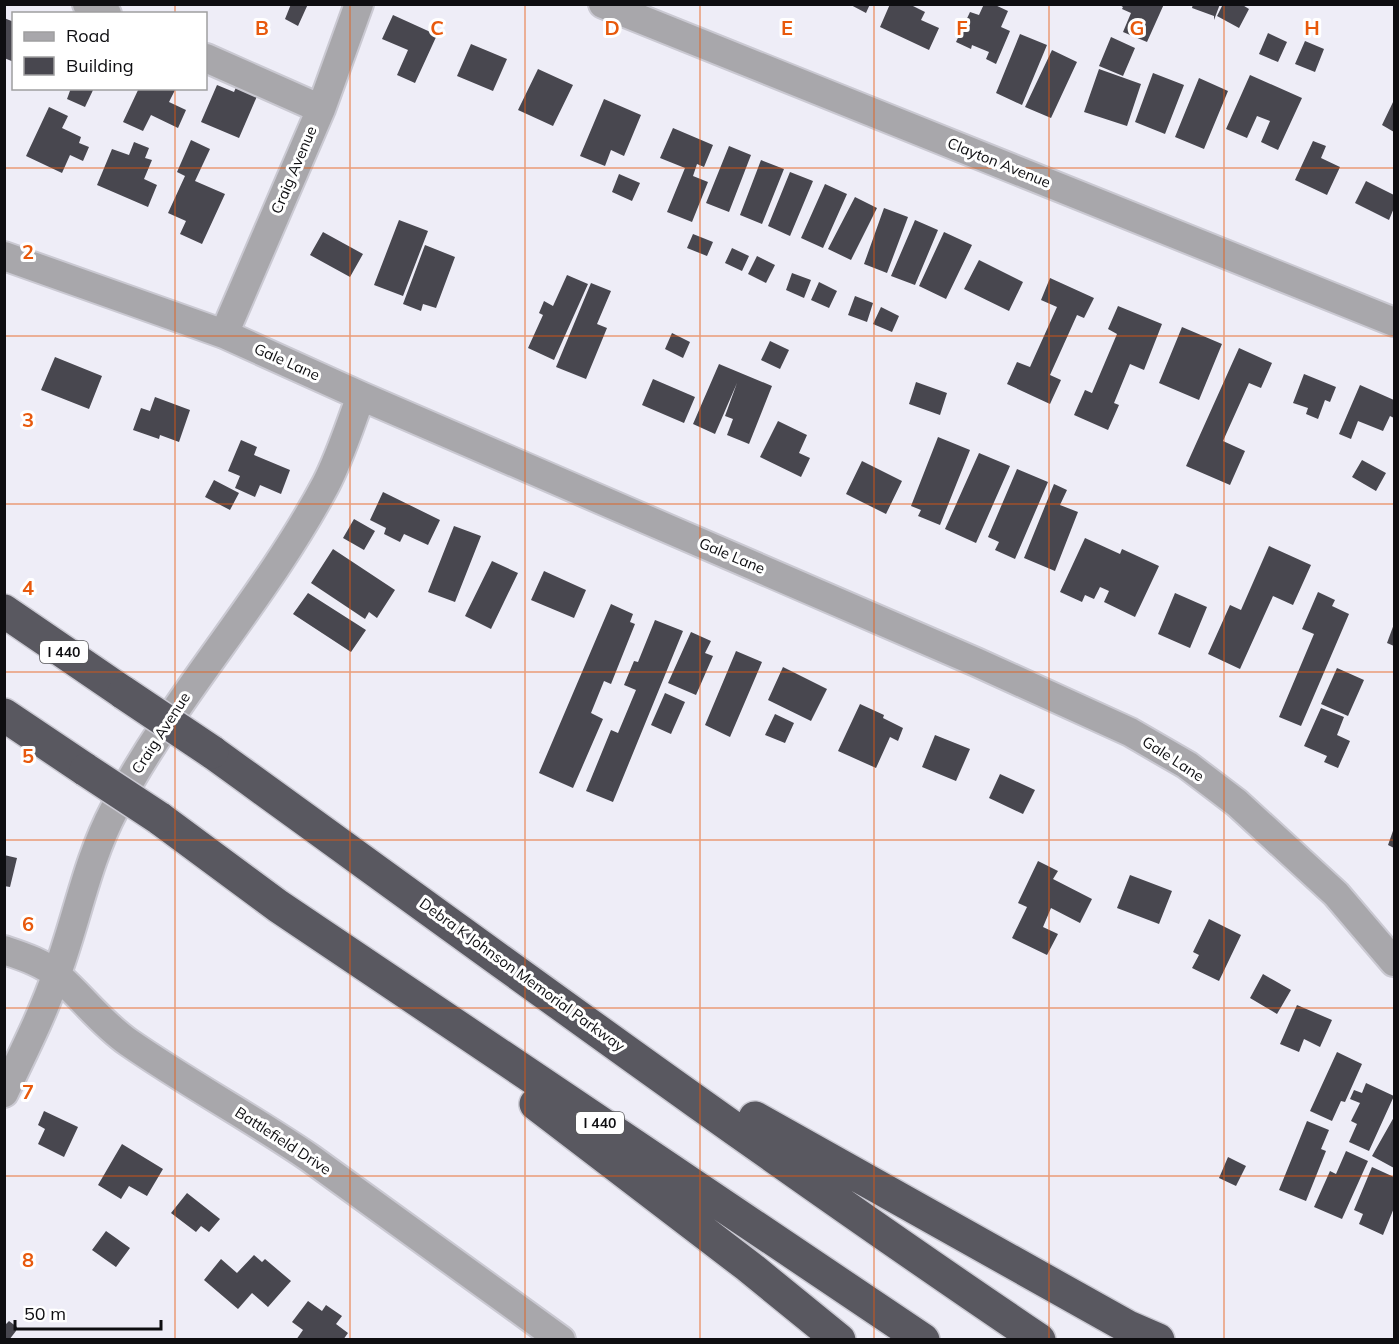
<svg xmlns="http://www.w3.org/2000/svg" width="1399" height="1344" font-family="Mulish,sans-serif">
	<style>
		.building { fill: #48474f }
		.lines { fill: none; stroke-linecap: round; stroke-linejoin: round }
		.minor-casing { stroke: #cac9d2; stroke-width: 32 }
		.highway-casing { stroke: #cac9d2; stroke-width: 36 }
		.minor { stroke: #a8a7ab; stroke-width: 28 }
		.highway { stroke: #595860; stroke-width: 33 }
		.highway-bridge-casing { stroke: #cac9d2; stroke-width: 36; stroke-linecap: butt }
		.highway-bridge { stroke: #595860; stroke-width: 33 }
		.grid { fill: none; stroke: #e8590c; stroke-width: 1.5; stroke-opacity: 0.55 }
		.labels { text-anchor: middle; stroke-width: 6; stroke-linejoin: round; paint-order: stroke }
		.shield { fill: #fff; stroke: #565658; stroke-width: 1.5 }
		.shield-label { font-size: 14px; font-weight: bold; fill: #0e0e11 }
		.street-label { font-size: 15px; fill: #0e0e11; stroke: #fff }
		.grid-label { font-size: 20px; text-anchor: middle; font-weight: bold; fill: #e8590c; stroke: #fff; stroke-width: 6; stroke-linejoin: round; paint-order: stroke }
	</style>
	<rect width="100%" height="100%" fill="#eeedf7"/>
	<path class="building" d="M291,4h17l-10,22 -13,-7z
		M849,4h21l-4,9z
		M890,4h19l16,8 -4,8 18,8 -10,22 -49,-23z
		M984,4h9l15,7 -7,16 9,4 -14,33 -10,-5 3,-7 -17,-7 -1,4 -15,-7 14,-30 9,3z
		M1118,4h46l-17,38 -24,-10 8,-19 -9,-4 1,-2z
		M1193,4h27l-6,16v-4l-22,-8z
		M1223,4h18l8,5 -10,19 -22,-12z
		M393,15l44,20 -22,48 -18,-8 11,-25 -26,-11z
		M4,18l10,4v40l-10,-4z
		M1268,33l19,9 -9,20 -19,-8z
		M1020,34l27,11 -25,60 -26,-12z
		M1111,37l24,11 -12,28 -24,-10z
		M1305,41l19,8 -9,23 -20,-8z
		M471,44l36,15 -14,32 -36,-15z
		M1052,50l25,12 -26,56 -26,-11z
		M538,69l35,16 -20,41 -35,-16z
		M1099,69l42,15 -14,42 -43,-14z
		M1153,73l31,12 -19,49 -30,-12z
		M1250,75l52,23 -24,52 -17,-8 9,-21 -13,-5 -10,22 -21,-9z
		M240,78l21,9 -22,51 -38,-16 16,-37 17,7z
		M1199,78l29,13 -24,58 -29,-12z
		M71,88h23l-9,19 -18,-8z
		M139,88h37l-7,14 17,8 -8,18 -27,-13 -8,16 -20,-9z
		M604,99l37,16 -17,41 -13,-6 -6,16 -25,-10z
		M1394,100v32l-12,-7z
		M49,107l19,9 -6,12 19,9 -2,6 10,4 -6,14 -13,-6 -8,18 -36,-17z
		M673,128l40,17 -9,22 -7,-3 -4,12 15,6 -16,40 -25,-10 18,-44 -25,-10z
		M191,140l19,9 -15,32 30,13 -23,50 -22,-10 6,-13 -18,-8 17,-37 -8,-4z
		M1313,141l13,5 -5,12 19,9 -13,28 -32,-15z
		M134,142l15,6 -4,10 7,2 -8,19 13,6 -9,22 -51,-22 15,-36 17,6z
		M729,146l22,9 -22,57 -23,-9z
		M761,160l23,9 -22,55 -22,-9z
		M790,172l23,9 -23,55 -22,-10z
		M619,174l21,9 -8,18 -20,-9z
		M1366,181l28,14v13l-5,12 -34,-17z
		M825,184l22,10 -24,54 -22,-10z
		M855,197l22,11 -26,52 -23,-11z
		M884,208l24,9 -21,56 -23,-9z
		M399,220l29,11 -25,65 -29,-11z
		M915,220l23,10 -23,55 -24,-9z
		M323,232l40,22 -13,23 -40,-22z
		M944,232l28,13 -26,54 -27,-13z
		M693,234l20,8 -6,14 -20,-8z
		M425,245l30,12 -19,51 -13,-4 -2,7 -18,-7z
		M732,248l17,8 -7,15 -17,-8z
		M757,256l18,9 -9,18 -18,-9z
		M979,260l44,22 -14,29 -45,-22z
		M792,273l19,7 -7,18 -18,-8z
		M567,275l21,9 -34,76 -26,-12 15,-33 -4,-2 5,-12 9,5z
		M1050,278l44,20 -10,20 -7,-3 -27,60 11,5 -11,24 -43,-20 10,-22 13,5 27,-60 -16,-7z
		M819,282l18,9 -8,17 -18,-8z
		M591,283l20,8 -14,33 10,4 -21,51 -30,-12z
		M855,296l18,7 -6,19 -19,-7z
		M1118,306l44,18 -18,46 -14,-6 -16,39 5,2 -11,25 -34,-15 11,-25 7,3 25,-59 -9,-5z
		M881,307l18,9 -7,16 -19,-8z
		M1182,327l40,17 -23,56 -40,-17z
		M672,333l18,9 -7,16 -18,-9z
		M770,341l19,9 -9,19 -19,-9z
		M1239,348l33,15 -11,25 -12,-5 -26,58 22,10 -15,34 -44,-19z
		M55,357l47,19 -13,33 -48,-19z
		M719,364l53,22 -23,58 -22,-9 6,-16 -8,-3 12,-33 -22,51 -22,-10z
		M1304,374l32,13 -6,15 -5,-2 -7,19 -12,-5 2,-6 -15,-5z
		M653,379l42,18 -11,26 -42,-18z
		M916,382l31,11 -7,22 -31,-11z
		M1360,385l34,15v18l-4,-2 -7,15 -25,-10 -7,18 -12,-5z
		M155,397l35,13 -11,32 -19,-7 -1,4 -26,-9 8,-22 9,3z
		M778,421l29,14 -8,18 11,5 -9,19 -41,-20z
		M938,437l32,13 -30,75 -22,-9 3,-6 -10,-4z
		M241,440l16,7 -3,8 36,15 -9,24 -21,-9 -5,12 -20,-9 5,-12 -12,-5z
		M979,453l31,13 -34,77 -31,-14z
		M1362,460l24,13 -10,18 -24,-14z
		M862,461l40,20 -16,33 -40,-20z
		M1017,469l31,13 -33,77 -20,-9 4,-8 -11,-5z
		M214,480l25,13 -9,17 -25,-13z
		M1054,484l13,6 -7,15 18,7 -23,59 -31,-13z
		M383,492l57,28 -12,25 -24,-11 -4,8 -16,-8 2,-6 -16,-8z
		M354,519l21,12 -11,19 -21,-12z
		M454,526l27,10 -26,66 -27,-10z
		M1085,538l35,16 2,-5 37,17 -24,51 -31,-15 5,-11 -9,-4 -6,12 -9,-4 -3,7 -22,-10z
		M1269,546l42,19 -18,40 -20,-9 -33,73 -32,-15 22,-49 11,5z
		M333,549l62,41 -18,28 -8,-6 -4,7 -54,-36z
		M492,561l26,12 -27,56 -26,-13z
		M544,571l42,19 -12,28 -43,-18z
		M1318,592l17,8 -3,6 17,8 -48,112 -22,-9 35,-83 -12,-5z
		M308,593l58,37 -15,22 -58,-38z
		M1175,593l32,14 -17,41 -32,-14z
		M611,604l22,10 -3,8 5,2 -24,60 -7,-3 -13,32 12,6 -30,69 -34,-15z
		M655,620l28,11 -70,171 -27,-11 25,-61 7,3 18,-43 -12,-5 10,-24 4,1z
		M1394,624v22l-7,-3z
		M691,632l20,9 -6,12 8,3 -17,39 -28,-12z
		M736,651l26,11 -32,75 -25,-12z
		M783,667l44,22 -16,32 -43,-21z
		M1337,668l27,12 -16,36 -27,-12z
		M665,693l20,9 -14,32 -20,-9z
		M860,704l24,11 -1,3 20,10 -5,13 -8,-4 -14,31 -38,-17z
		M1321,708l23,9 -7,18 13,6 -12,27 -14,-6 3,-6 -23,-10z
		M775,714l19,9 -9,20 -20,-8z
		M935,735l35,14 -14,32 -34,-14z
		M1000,774l35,16 -12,24 -34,-16z
		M1394,828v20l-6,-3z
		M4,855l13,3 -7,29 -6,-1z
		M1038,861l20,10 -5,8 39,20 -12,24 -29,-15 -8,19 15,7 -11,21 -35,-17 15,-31 -9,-4z
		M1130,875l42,16 -13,33 -42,-16z
		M1209,919l32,16 -22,46 -27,-13 7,-13 -6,-3z
		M1263,974l28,16 -14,24 -27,-16z
		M1297,1005l35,15 -12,27 -16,-8 -5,13 -19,-8z
		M1337,1052l25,12 -17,38 -4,-1 -9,20 -22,-10z
		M1366,1083l28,13 -25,55 -20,-9 8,-18 -6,-3 9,-18 -10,-4 4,-9 8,3z
		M44,1111l34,16 -14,30 -26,-13 7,-15 -7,-4z
		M1394,1117v51l-22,-12z
		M1307,1121l22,9 -8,19 5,2 -20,50 -27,-11z
		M122,1144l41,25 -16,27 -18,-10 -8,13 -23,-14z
		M1346,1151l22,10 -26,58 -28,-12 16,-36 6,3z
		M1228,1157l18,9 -10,20 -17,-8z
		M1372,1167l22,10v31l-11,27 -24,-11 4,-10 -9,-4z
		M187,1193l33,26 -11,13 -8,-6 -5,6 -25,-19z
		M106,1231l24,17 -14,19 -24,-17z
		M254,1255l8,7 3,-3 26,22 -23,26 -16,-14 -14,16 -34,-29 17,-21 16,14z
		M308,1301l14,10 4,-6 16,11 -6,8 12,9 -5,7h-47l7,-10 -11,-8z
		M9,1321l8,6 -1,4 -7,9h-5v-18l2,2z"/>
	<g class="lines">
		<g class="minor-casing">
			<path id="minor" d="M87,4l20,10
				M603,4l791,318
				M206,58l115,51
				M4,256l220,78 137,62 615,266 154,70 57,33 50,38 99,91 58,68
				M224,334l97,-225 38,-105
				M4,950c18,6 40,13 54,26 24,21 43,47 70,66 59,41 122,75 182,116l251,182
				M4,1093c19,-40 39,-79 53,-120 20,-54 30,-112 57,-163 60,-114 151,-211 212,-326 14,-27 24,-59 35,-88"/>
		</g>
		<g class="highway-casing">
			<path id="highway" d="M4,611l120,82
				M4,715l82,55
				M212,752c274,198 547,399 827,588
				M159,818l119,88 645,434
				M536,1104l212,162 91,74
				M755,1118l373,209 30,13"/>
		</g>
		<use href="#minor" class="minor"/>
		<use href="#highway" class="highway"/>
		<g class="highway-bridge-casing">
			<path id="highway-bridge" d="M124,693l88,59
				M86,770l73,48"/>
		</g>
		<use href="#highway-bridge" class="highway-bridge"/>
	</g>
	<path class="grid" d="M175,4v10M350,4v1336M525,4v1336M700,4v1336M874,4v1336M1049,4v1336M1224,4v1336M175,88v1252M4,168h1390M4,336h1390M4,504h1390M4,672h1390M4,840h1390M4,1008h1390M4,1176h1390"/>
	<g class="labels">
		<g class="shield">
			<rect x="40" y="641" width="48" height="22" rx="4.5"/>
			<rect x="576" y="1112" width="48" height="22" rx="4.5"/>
		</g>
		<g class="shield-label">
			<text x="64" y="657">I 440</text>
			<text x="600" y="1128">I 440</text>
		</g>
		<g class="street-label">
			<text transform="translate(999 163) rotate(22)" y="5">Clayton Avenue</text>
			<text transform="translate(294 170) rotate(-67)" y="5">Craig Avenue</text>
			<text transform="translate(287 362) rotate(24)" y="5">Gale Lane</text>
			<text transform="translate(732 556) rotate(23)" y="5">Gale Lane</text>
			<text transform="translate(161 733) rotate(-57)" y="5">Craig Avenue</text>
			<text transform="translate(1173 759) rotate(33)" y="5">Gale Lane</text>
			<text transform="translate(522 975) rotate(36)" y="5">Debra K Johnson Memorial Parkway</text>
			<text transform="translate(283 1141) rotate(33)" y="5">Battlefield Drive</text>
		</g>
	</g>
	<g class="grid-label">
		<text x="262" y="35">B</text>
		<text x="437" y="35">C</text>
		<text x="612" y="35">D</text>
		<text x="787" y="35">E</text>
		<text x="962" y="35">F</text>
		<text x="1137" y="35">G</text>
		<text x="1312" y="35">H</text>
		<text x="28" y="259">2</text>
		<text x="28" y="427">3</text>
		<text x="28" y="595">4</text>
		<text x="28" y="763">5</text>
		<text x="28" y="931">6</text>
		<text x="28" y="1099">7</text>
		<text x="28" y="1267">8</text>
	</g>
	<rect width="1399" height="1344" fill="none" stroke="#0e0e11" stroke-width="12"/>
	<rect x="12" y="12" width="195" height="78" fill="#ffffff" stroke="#9f9fa0" stroke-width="1.5"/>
	<rect x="24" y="32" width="30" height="9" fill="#a8a7ab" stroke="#9f9fa0" stroke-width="1.5"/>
	<text x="66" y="42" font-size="18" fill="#0e0e11">Road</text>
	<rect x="24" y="57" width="30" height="18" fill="#48474f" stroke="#9f9fa0" stroke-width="1.5"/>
	<text x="66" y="72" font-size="18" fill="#0e0e11">Building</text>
	<path d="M15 1320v9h146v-9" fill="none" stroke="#0e0e11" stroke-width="3"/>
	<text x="24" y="1320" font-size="18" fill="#0e0e11" stroke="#ffffff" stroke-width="4.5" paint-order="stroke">50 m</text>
</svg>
